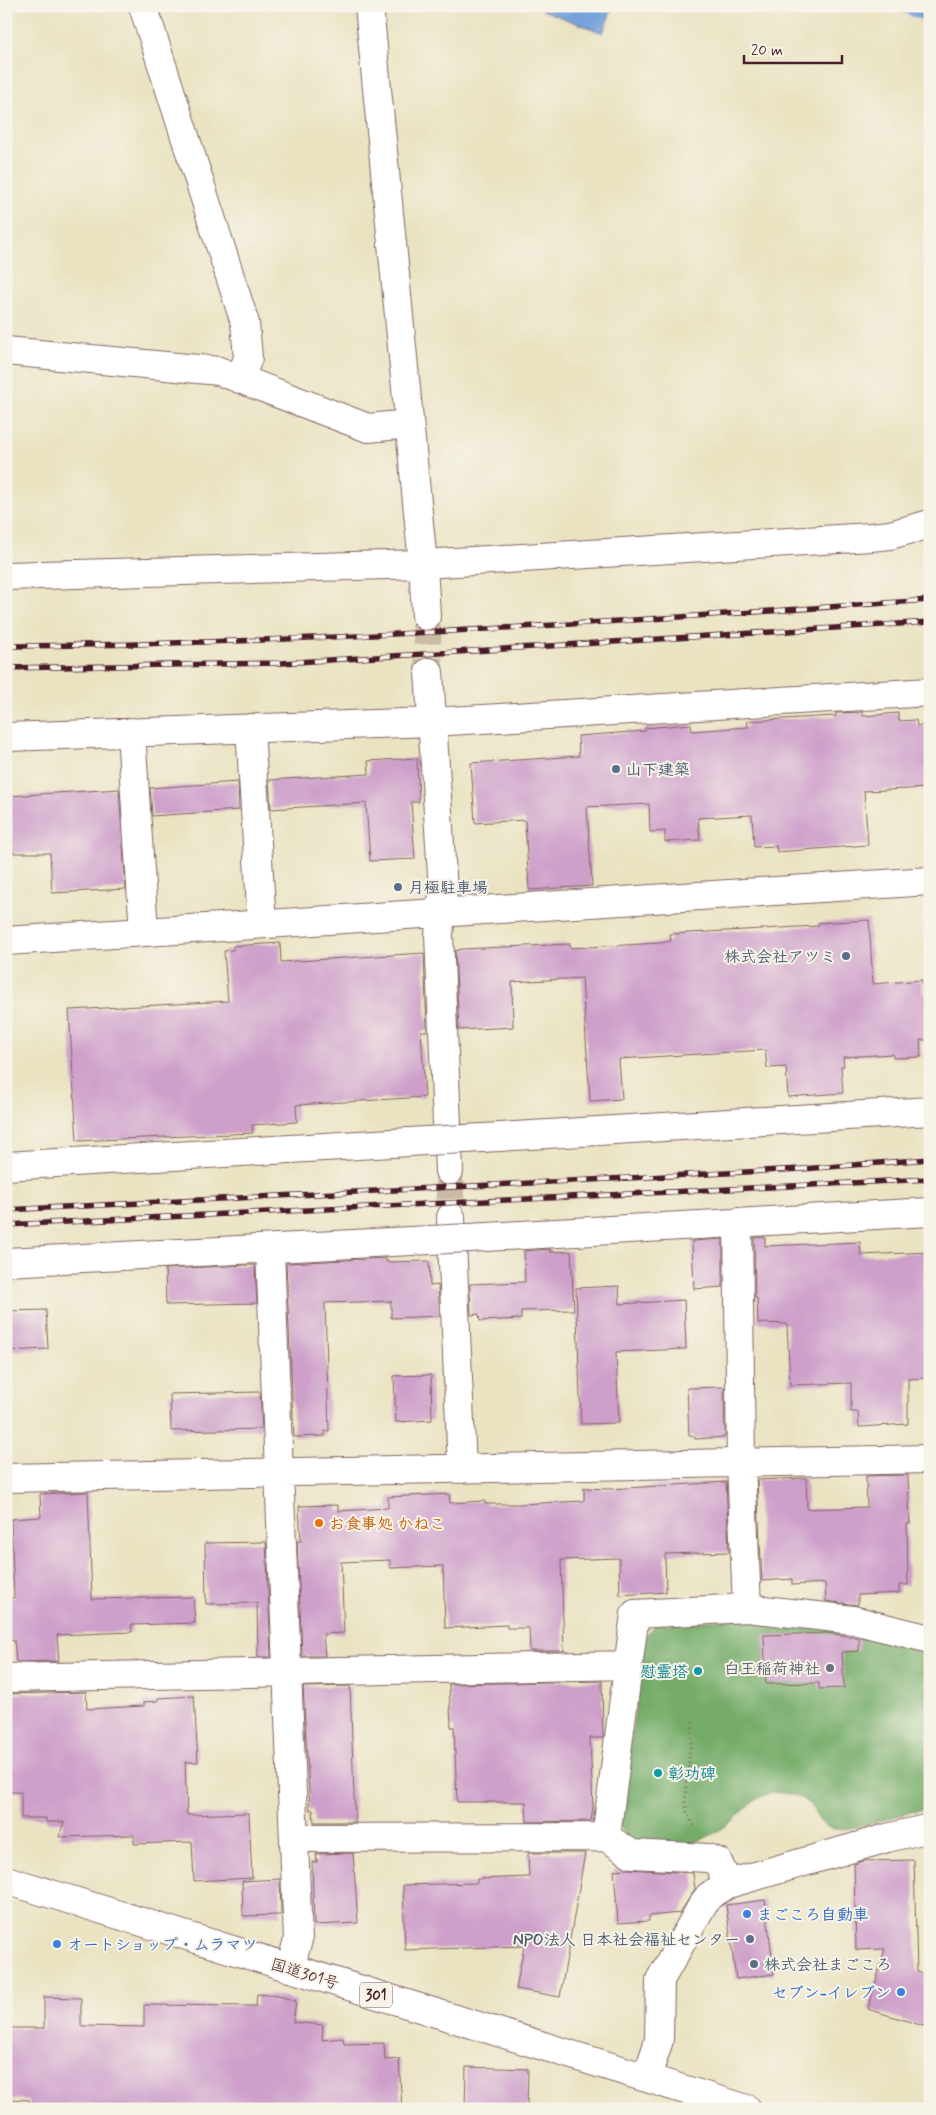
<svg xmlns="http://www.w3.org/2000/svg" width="936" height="2115" font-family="Mynerve,'Klee One',sans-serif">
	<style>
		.forest { fill: #74ac69; stroke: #5f664a }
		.water { fill: #70a0da; stroke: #5d6082 }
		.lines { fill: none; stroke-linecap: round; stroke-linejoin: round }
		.stream { stroke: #70a0da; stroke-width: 10 }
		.building { fill: #cd9fca }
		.minor-tunnel { stroke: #cabca4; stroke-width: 28; stroke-dasharray: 28 14; stroke-linecap: butt }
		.minor-casing { stroke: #826460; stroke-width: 30 }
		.highway-casing { stroke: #826460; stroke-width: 30 }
		.path { stroke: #826460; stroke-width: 3; stroke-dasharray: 1 4; stroke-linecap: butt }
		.minor { stroke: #fff; stroke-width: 28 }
		.highway { stroke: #fff; stroke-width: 28 }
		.rail-casing { stroke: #4a1f2b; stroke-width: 5.5 }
		.rail { stroke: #f7f3e8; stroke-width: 4; stroke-dasharray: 11; stroke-linecap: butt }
		.minor-bridge-casing { stroke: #826460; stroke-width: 30; stroke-linecap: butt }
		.minor-bridge { stroke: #fff; stroke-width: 28 }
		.service-dot { fill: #5c6f8a; stroke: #f7f3e8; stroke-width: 2 }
		.food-dot { fill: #e8710a; stroke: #f7f3e8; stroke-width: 2 }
		.worship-dot { fill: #6b7280; stroke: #f7f3e8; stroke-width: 2 }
		.culture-dot { fill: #0f9aa8; stroke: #f7f3e8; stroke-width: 2 }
		.shop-dot { fill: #3f7fe0; stroke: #f7f3e8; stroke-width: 2 }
		.labels { text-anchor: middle; stroke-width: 4; stroke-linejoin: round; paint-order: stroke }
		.shield { fill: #f7f3e8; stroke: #7e5f64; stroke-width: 1 }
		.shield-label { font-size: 15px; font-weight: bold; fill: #4a1f2b }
		.service-label { font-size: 16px; font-weight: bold; fill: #4e5e75; stroke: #f7f3e8; text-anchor: start }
		.food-label { font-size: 16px; font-weight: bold; fill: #c56008; stroke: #f7f3e8; text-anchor: start }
		.worship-label { font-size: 16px; font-weight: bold; fill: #5b616d; stroke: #f7f3e8; text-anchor: end }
		.culture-label { font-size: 16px; font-weight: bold; fill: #0d838f; stroke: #f7f3e8; text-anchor: end }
		.shop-label { font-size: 16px; font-weight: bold; fill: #366cbe; stroke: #f7f3e8; text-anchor: start }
		.street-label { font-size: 16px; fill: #4a1f2b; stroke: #f7f3e8 }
	</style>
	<rect width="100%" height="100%" fill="#f7f3e8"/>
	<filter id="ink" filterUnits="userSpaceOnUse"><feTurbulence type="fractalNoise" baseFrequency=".02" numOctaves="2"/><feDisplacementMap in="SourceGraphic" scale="10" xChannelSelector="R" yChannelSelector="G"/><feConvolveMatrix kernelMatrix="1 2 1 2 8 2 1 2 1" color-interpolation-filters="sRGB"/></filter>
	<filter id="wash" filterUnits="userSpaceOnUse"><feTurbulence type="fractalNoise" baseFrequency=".0096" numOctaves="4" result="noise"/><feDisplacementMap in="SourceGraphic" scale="20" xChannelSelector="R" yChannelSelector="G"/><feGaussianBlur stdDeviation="1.12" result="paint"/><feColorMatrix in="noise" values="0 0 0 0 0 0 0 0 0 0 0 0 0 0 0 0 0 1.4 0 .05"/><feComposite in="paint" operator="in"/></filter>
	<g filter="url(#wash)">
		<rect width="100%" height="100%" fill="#eae3c2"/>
		<path class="forest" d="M746,1618l105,11 79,20v159c-24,3 -80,26 -100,20 -13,-4 -14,-17 -22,-25 -8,-7 -26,-12 -36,-10 -14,2 -24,14 -34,23 -27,24 -51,32 -87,29 -20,-1 -26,-3 -32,-23l27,-188 10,-9z"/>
		<path class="water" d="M543,6h70l-10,27 -61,-23z"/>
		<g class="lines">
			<path class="stream" d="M899,6l31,12"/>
		</g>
		<g id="blocks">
			<path class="building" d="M863,712v4l35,-3 1,8 17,-1 1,6 13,-1v63l-66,3 4,54 -91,7 -1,-6 -22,1 -2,-32 -54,3 2,22 -35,2v-11l-15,1 -1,-28 -62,3 5,79 -63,4 -4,-70 -50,3 -4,-60 108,-7 -1,-20 67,-5v-3l46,-4 1,7 56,-4 -1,-6 89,-5v-3z
				M417,758l2,44h-8l4,57 -45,2 -4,-58 -95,6 -2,-29 100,-6 -1,-13z
				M238,782l1,28 -87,6 -2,-28z
				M119,789l7,100 -74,4 -2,-40h-37l-4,-57z
				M869,920l4,64 49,-4 1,14 7,-1v47h-10l1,17 -28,1v-4l-50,3 1,9h-3l2,27 -55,4 -2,-30 -19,1 -2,-18 -146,9 3,40 -32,2 -8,-123 -70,4 1,45 -54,3 -4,-79 7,-2 108,-5v4l91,-5 10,-2 -1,-7 148,-8v-3z
				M280,943l1,19 143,-9 3,78h-6l4,66 -129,8 1,17 -45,3 1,8 -176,8 -8,-131 159,-9 -4,-50 9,-1v-4z
				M765,1237v9l95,-4 1,13 69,-3v126l-22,1v45l-49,3 -1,-15h-7v-29l-61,2 -3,-61 -29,-1 -1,-25h-2l-1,-60z
				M723,1239v48l-29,2 -2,-48z
				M550,1249v3l21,-1 3,59 -53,1v8l-41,2 -1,-7 -8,1 -1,-31 55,-2 -1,-31z
				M386,1258v4l43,-1 1,25 8,-1 2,31 -49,2v-17l-66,2 4,128h-4v5l-31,1 -8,-174z
				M246,1265h9l2,38 -91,2 -1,-36z
				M619,1286l1,18 64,-4 2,49 -70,3 3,71 -38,1 -5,-136z
				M46,1310l2,39 -42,2v-40z
				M431,1375l1,45 -36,2 -2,-46z
				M724,1387l1,50 -30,2v-3h-6l-2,-48z
				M260,1392l2,37 -91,2 -1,-37z
				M908,1475l2,49h-3l1,61h-9v8l-41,2v10l-32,-4 -1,-18 -33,2v-6l-30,2 -5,-101 49,-2 1,31 60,-2 -1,-31z
				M726,1482l3,70 -64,2 1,38 -46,3 -1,-37 -58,2 3,91h-34l-1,-23h-22v-3l-62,3 -2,-62 -53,2v-8l-49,2 3,71 -21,1 2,22h-23l-5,-115h4l-2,-35 39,-1v6l50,-3v-11l61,-3 1,9 35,-2v3h34l65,-3v-13l25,1z
				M88,1492l4,107 101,-2 2,26 -64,2 1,7 -75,3 2,26 -43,1 -2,-22 -5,1 -2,-43h7l-3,-79 30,-2 -1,-23z
				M266,1542l5,115h-13l-1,-54 -51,1 -1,-61z
				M827,1633l32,5v13l-17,1 2,36 -25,1v-6l-53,1 -2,-49z
				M602,1681l1,57h-13l3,70 -2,13 -64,1 -1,-20h-69l-3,-75h-3l-2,-43z
				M350,1686l5,136h-41l-1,-12h-3l-7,-123z
				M86,1692l1,17 57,-3v-4l14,-1v-3l36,-2 4,66h-13l2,53 62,-2 3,65 -58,3 -2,-39 -58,2v-9l-75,2 5,-15h-18v-4h-25v-26h-15v-98z
				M353,1853l5,70 -44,2 -2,-63h5l-1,-8z
				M528,1853h57l-25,144 -44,-8 8,-43 -119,4 -2,-65 74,-2v-4l52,-2z
				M914,1860l3,112 13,3v53l-62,-19 17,-60 -29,1 -2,-86 9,-3z
				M628,1869l65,4 2,16 -15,24 -31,3v5l-31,2 -4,-53z
				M280,1879l1,36 -38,1 -1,-35z
				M765,1900l9,74 -38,5 -10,-74z
				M257,1994l22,2 17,5 -3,21 30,3 -1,15 21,-2 1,6 40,-1 1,17 14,-1 3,50h-373v-9l-23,-1v-71h38v-31l37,1v28l63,1v-22l112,1z
				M466,2067l62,2 -1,40h-62z"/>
		</g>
	</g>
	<g filter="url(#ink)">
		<use href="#blocks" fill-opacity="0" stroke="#826460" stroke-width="1"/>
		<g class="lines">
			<path class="minor-tunnel" d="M426,616l3,56
				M449,1171l2,46"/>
			<g class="minor-casing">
				<path id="minor" d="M143,6l102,317 3,35 -8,21
					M369,6l54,558 3,52
					M6,351l213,20 149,57 41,-4
					M6,576l417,-12 448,-27 19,-2 40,-11
					M429,672l14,219 -4,44 10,236
					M250,728l12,196
					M131,732l13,200
					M6,737l426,-15 498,-30
					M6,941l924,-60
					M465,1139l465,-28
					M6,1166l420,-25
					M451,1217l11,252
					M738,1222l3,241 6,145
					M469,1238l461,-26
					M270,1250l28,690 -8,28
					M6,1262l424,-22
					M6,1478l924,-19
					M6,1678l622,-13
					M606,1837l29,-223 112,-6 106,12 77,19
					M294,1838l312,-1 26,17 76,4 10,4 10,22
					M647,2077l12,-37 1,-60 43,-76 6,-8 19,-12 159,-46 43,-10"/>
			</g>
			<g class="highway-casing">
				<path id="highway" d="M6,1880l741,229"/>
			</g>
			<path class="path" d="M693,1722l-8,78 2,13 8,14"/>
			<use href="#minor" class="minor"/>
			<use href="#highway" class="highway"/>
			<g class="rail-casing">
				<path id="rail" d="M6,646c309,-2 616,-25 924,-46
					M6,668l275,-5 649,-41
					M6,1210l796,-41 128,-10
					M6,1225l924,-46"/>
			</g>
			<use href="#rail" class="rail"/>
			<g class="minor-bridge-casing">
				<path id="minor-bridge" d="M426,1141l39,-2
					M430,1240l39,-2"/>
			</g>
			<use href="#minor-bridge" class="minor-bridge"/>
		</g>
	</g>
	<g class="service-dot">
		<circle cx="616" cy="769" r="5"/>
		<circle cx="398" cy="887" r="5"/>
		<circle cx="846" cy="956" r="5"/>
		<circle cx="750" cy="1939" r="5"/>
		<circle cx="754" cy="1964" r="5"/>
	</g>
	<circle class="food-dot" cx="319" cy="1523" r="5"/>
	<circle class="worship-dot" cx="830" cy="1668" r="5"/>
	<g class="culture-dot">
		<circle cx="698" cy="1671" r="5"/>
		<circle cx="658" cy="1773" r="5"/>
	</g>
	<g class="shop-dot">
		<circle cx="747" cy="1914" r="5"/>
		<circle cx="57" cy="1944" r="5"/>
		<circle cx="901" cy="1992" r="5"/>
	</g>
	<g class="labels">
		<rect class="shield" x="360" y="1982.5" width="32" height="25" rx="4"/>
		<g class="shield-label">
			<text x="376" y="2000">301</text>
		</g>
		<g class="service-label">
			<text x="626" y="775">山下建築</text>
			<text x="408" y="893">月極駐車場</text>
			<text x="836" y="962" text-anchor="end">株式会社アツミ</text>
			<text x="740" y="1945" text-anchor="end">NPO法人 日本社会福祉センター</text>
			<text x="764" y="1970">株式会社まごころ</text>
		</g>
		<g class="food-label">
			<text x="329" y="1529">お食事処 かねこ</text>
		</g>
		<g class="worship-label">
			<text x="820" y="1674">白王稲荷神社</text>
		</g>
		<g class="culture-label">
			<text x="688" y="1677">慰霊塔</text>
			<text x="668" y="1779" text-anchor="start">彰功碑</text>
		</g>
		<g class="shop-label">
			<text x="757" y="1920">まごころ自動車</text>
			<text x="67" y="1950">オートショップ・ムラマツ</text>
			<text x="891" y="1998" text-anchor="end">セブン-イレブン</text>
		</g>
		<g class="street-label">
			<text transform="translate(305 1973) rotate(17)" y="6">国道301号</text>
		</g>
	</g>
	<rect width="936" height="2115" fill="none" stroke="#f7f3e8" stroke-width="25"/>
	<path d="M744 55v8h98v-8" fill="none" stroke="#4a1f2b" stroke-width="2.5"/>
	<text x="751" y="55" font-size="15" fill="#4a1f2b" stroke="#f7f3e8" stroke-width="4" paint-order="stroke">20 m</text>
</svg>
